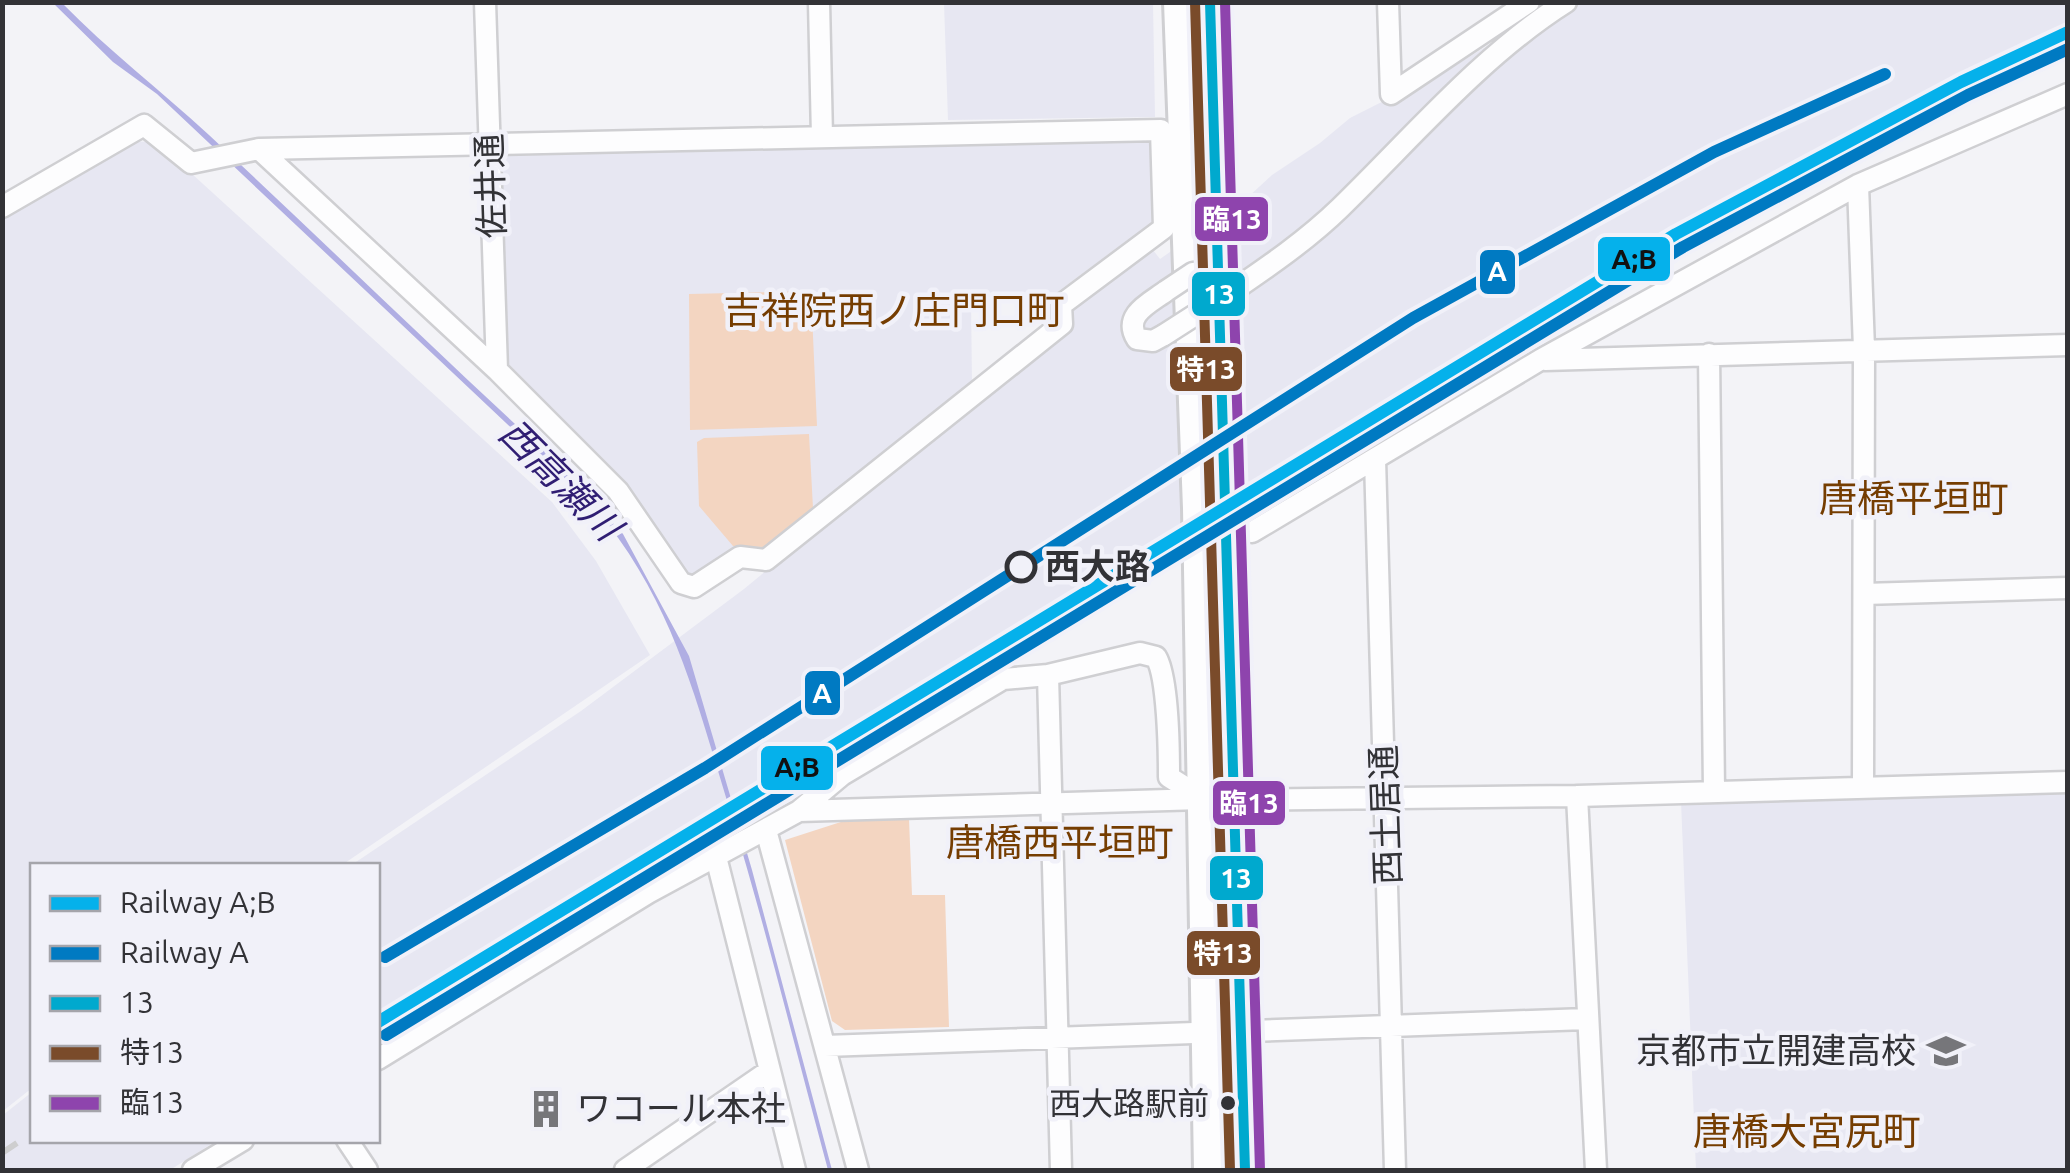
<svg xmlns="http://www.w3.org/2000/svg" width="2070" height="1173" font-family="Ubuntu,'Noto Sans JP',sans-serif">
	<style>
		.built { fill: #e7e7f2 }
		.green { fill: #f3d5c1 }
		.water { fill: #b0aee3 }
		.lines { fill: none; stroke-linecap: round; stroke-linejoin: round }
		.minor-casing { stroke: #cfcfd2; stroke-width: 25 }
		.primary-casing { stroke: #cfcfd2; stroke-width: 38 }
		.minor { stroke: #fdfdfe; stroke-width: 20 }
		.primary { stroke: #fdfdfe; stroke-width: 32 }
		.rail { stroke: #cececf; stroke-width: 6; stroke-dasharray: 18 18; stroke-linecap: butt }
		.minor-bridge-casing { stroke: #cfcfd2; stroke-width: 25; stroke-linecap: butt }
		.minor-bridge { stroke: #fdfdfe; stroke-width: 20 }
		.bus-1-casing { stroke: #f1f1f9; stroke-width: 18 }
		.bus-2-casing { stroke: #f1f1f9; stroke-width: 18 }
		.bus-3-casing { stroke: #f1f1f9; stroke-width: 18 }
		.bus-1 { stroke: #00a9ce; stroke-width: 10 }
		.bus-2 { stroke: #7a4b2a; stroke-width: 10 }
		.bus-3 { stroke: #8e44ad; stroke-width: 10 }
		.rail-1-casing { stroke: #f1f1f9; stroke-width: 20 }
		.rail-2-casing { stroke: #f1f1f9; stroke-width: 20 }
		.rail-1 { stroke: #05b1eb; stroke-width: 12 }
		.rail-2 { stroke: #007ac2; stroke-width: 12 }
		.stop-dot { fill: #f1f1f9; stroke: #323236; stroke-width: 5 }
		.bus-dot { fill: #323236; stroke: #f1f1f9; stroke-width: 4 }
		.labels { text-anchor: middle; stroke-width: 9; stroke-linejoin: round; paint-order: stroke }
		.bus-label { font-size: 32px; fill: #323236; stroke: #f1f1f9; text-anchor: end }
		.street-label { font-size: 35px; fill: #323236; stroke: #f1f1f9 }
		.stop-label { font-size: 35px; font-weight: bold; fill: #323236; stroke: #f1f1f9; text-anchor: start }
		.poi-label { font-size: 35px; fill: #323236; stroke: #f1f1f9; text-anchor: end }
		.neighbourhood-label { font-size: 38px; fill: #753d01; stroke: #f1f1f9 }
		.water-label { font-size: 38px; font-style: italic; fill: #301e73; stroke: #f1f1f9 }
		.line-badge { stroke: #f1f1f9; stroke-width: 4 }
		.badge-label { font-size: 28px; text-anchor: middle; font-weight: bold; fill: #fff }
		.pale-badge-label { font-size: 28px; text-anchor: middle; font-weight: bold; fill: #111 }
	</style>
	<rect width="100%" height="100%" fill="#f3f3f7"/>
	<path class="built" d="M944,3h209l2,114 -207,3z
		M1556,3h511v38l-268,144 -365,210 -271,176 -676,394 -109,71v-170h-28l231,-155 163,-122 208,-172 117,-110 84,-57 7,9 87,-61 25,-23 48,-32 30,-25 111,-56z
		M1154,140l2,79 -104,77 -81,2 1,87 -208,165 -27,-2 -45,27 -9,3 -32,-57 -35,-45 -105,-100 -7,-14 -3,-202 8,-9z
		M125,141l26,1 18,11 383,349 44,59 54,94 -308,210 -310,1v222l-29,23v-892z
		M2067,791v379h-371l-15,-369z
		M32,1092v48l184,1 -46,29h-167v-55z"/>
	<path class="green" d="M811,291l6,135 -127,4 -1,-136z
		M809,434l4,74 -47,39 -33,-1 -34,-40 -2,-64 7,-4z
		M909,819l3,76h33l4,132 -104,3 -13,-9 -47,-181 62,-20z"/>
	<path class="water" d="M53,3h9c46,47 98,87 147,132 120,112 238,227 360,339l54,60 66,122 63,214 80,300h-4c-33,-122 -63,-245 -100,-366 -35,-115 -57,-207 -137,-301l-434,-409 -44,-32z"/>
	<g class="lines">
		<g class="minor-casing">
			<path id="minor" d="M485,2l12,368
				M819,2l3,135
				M1388,2l3,92
				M1391,94l138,-92
				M1858,185l6,164 -1,438
				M2,207l142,-82 47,38 68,-14 902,-19 3,98 -103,77 1,19 -296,236 -26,-3 -46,30 -13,-4 -63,-92 -121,-121 -238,-221
				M1231,292c38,-26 76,-52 109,-84 71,-69 142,-153 226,-206
				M1164,335l-11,6 -16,-2c-15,-24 13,-36 29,-48
				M1709,354l5,437
				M1545,360l523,-15
				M1375,459l20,711
				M1252,532l288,-172 318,-175 210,-91
				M1864,594l204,-6
				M1048,675l13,495
				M1577,796l19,374
				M1235,800l342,-4 491,-14
				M799,811l403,-12
				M766,830l92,340
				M716,857l79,313
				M825,1046l761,-27
				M378,1059l270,-166 151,-82 43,-36 161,-96 45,-4 92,-22 16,4c12,20 13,94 13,120l35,22
				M347,1140l20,30
				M193,1170l50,-30
				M625,1170l144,-99"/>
		</g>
		<g class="primary-casing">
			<path id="primary" d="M1180,2l19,506 11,662
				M1210,2l35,1168"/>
		</g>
		<use href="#minor" class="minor"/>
		<use href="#primary" class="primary"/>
		<path class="rail" d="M2,1153l30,-20"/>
		<g class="minor-bridge-casing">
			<path id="minor-bridge" d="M1166,291l27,-18 37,-3
				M1164,335l67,-43"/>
		</g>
		<use href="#minor-bridge" class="minor-bridge"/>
		<g class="bus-1-casing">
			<path id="bus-1" d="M1210,2l35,1168"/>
		</g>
		<g class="bus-2-casing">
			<path id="bus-2" d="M1195,2l35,1168"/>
		</g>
		<g class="bus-3-casing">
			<path id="bus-3" d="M1225,2l35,1168"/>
		</g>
		<use href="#bus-1" class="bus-1"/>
		<use href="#bus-2" class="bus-2"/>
		<use href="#bus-3" class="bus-3"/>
		<g class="rail-1-casing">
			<path id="rail-1" d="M378,1022l1298,-788 285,-152 107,-50"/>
		</g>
		<g class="rail-2-casing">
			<path id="rail-2" d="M385,957l320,-189 708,-450 301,-166 171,-78
				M386,1035l1297,-788 285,-152 100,-46"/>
		</g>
		<use href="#rail-1" class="rail-1"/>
		<use href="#rail-2" class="rail-2"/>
	</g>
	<defs>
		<g id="school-bare" transform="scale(3)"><path d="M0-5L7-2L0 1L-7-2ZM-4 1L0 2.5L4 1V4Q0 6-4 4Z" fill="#76767a" stroke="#f1f1f9" stroke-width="2.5" paint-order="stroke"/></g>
		<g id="building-bare" transform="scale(3)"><path d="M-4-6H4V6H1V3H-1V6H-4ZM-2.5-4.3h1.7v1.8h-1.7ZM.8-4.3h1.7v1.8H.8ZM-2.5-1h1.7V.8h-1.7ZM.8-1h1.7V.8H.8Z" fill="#76767a" stroke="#f1f1f9" stroke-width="2.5" paint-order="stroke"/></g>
	</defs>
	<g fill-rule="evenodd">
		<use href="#school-bare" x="1946" y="1051"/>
		<use href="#building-bare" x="546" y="1109"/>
	</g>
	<circle class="stop-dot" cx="1021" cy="567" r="14"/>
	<circle class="bus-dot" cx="1228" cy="1103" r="9"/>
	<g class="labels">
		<g class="bus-label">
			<text x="1209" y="1115">西大路駅前</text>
		</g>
		<g class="street-label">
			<text transform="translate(491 186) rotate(-92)" y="12">佐井通</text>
			<text transform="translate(1386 815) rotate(-92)" y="12">西土居通</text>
		</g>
		<g class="stop-label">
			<text x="1045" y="579">西大路</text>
		</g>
		<g class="poi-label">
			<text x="1916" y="1063">京都市立開建高校</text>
			<text x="576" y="1121" text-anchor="start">ワコール本社</text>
		</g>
		<g class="neighbourhood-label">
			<text x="894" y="324">吉祥院西ノ庄門口町</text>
			<text x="1914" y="512">唐橋平垣町</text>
			<text x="1060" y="856">唐橋西平垣町</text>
			<text x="1807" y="1145">唐橋大宮尻町</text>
		</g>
		<g class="water-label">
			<text transform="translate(560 480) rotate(45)" y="13">西高瀬川</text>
		</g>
	</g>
	<g class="line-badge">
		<rect x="1193" y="195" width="77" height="48" rx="10" fill="#8e44ad"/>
		<rect x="1596" y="235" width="76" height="48" rx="10" fill="#05b1eb"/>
		<rect x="1478" y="248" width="39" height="48" rx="10" fill="#007ac2"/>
		<rect x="1190" y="270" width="57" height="48" rx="10" fill="#00a9ce"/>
		<rect x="1168" y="345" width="76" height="48" rx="10" fill="#7a4b2a"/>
		<rect x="803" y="669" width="39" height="48" rx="10" fill="#007ac2"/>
		<rect x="759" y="744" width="76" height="48" rx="10" fill="#05b1eb"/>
		<rect x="1211" y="779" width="76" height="48" rx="10" fill="#8e44ad"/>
		<rect x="1208" y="854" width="57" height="48" rx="10" fill="#00a9ce"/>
		<rect x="1185" y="929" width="77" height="48" rx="10" fill="#7a4b2a"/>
	</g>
	<g class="badge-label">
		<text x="1232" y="229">臨13</text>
		<text x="1497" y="281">A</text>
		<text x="1219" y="304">13</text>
		<text x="1206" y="379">特13</text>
		<text x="822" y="703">A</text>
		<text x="1249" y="813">臨13</text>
		<text x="1236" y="888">13</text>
		<text x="1223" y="963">特13</text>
	</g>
	<g class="pale-badge-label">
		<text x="1634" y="269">A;B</text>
		<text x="797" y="777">A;B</text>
	</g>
	<rect width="2070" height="1173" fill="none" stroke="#323236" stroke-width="10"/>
	<rect x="30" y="863" width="350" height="280" fill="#f1f1f9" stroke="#a5a5ab" stroke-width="2.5"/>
	<rect x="50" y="896" width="50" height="15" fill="#05b1eb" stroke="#a5a5ab" stroke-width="2.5"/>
	<text x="120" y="913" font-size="30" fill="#323236">Railway A;B</text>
	<rect x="50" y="946" width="50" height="15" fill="#007ac2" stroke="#a5a5ab" stroke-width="2.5"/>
	<text x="120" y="963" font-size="30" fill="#323236">Railway A</text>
	<rect x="50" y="996" width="50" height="15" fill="#00a9ce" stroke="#a5a5ab" stroke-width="2.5"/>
	<text x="120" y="1013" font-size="30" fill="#323236">13</text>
	<rect x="50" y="1046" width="50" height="15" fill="#7a4b2a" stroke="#a5a5ab" stroke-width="2.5"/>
	<text x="120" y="1063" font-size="30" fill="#323236">特13</text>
	<rect x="50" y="1096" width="50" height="15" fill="#8e44ad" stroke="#a5a5ab" stroke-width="2.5"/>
	<text x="120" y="1113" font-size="30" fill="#323236">臨13</text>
</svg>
